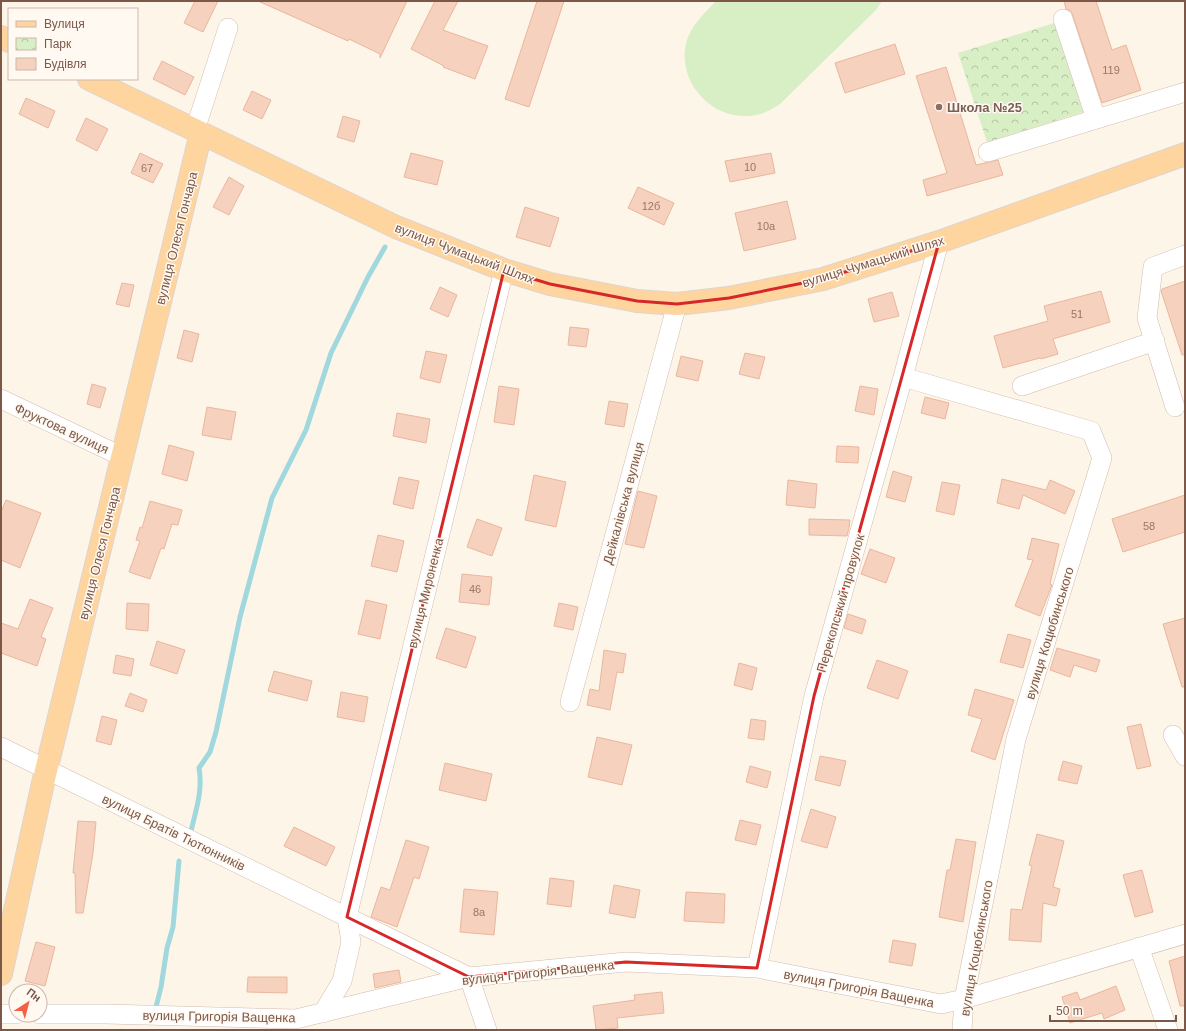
<svg xmlns="http://www.w3.org/2000/svg" width="1186" height="1031" font-family="Helvetica,sans-serif">
	<style>
		.park { fill: url(#park-crowns) }
		.garden { fill: #d8eec5 }
		.lines { fill: none; stroke-linecap: round; stroke-linejoin: round }
		.stream { stroke: #a0d8dd; stroke-width: 5 }
		.building { fill: #f6d1be; stroke: #ebb69d }
		.minor-casing { stroke: #d3bbad; stroke-width: 20 }
		.major-casing { stroke: #ddd4d0; stroke-width: 24 }
		.minor { stroke: #fff; stroke-width: 19 }
		.major { stroke: #ffd59f; stroke-width: 22 }
		.marked { fill: none; stroke: #d62828; stroke-width: 3; stroke-linejoin: round }
		.education-dot { fill: #8d6e63; stroke: #fff9f1; stroke-width: 1.5 }
		.labels { text-anchor: middle; stroke-width: 3; stroke-linejoin: round; paint-order: stroke }
		.number-label { font-size: 11px; fill: #9a7666 }
		.education-label { font-size: 13px; font-weight: bold; fill: #785e54; stroke: #fff9f1; text-anchor: start }
		.street-label { font-size: 13px; fill: #7c5849; stroke: #fff9f1 }
	</style>
	<defs>
		<pattern id="park-crowns" width="20" height="18" patternUnits="userSpaceOnUse"><rect width="20" height="18" fill="#d8eec5"/><path d="M2 6a3 3 0 1 1 6 0M12 15a3 3 0 1 1 6 0" fill="none" stroke="#b4c4a2"/></pattern>
	</defs>
	<rect width="100%" height="100%" fill="#fef5e9"/>
	<path class="park" d="M1054,23l29,89 -96,30 -29,-89z"/>
	<path class="garden" d="M716,1h166l-6,9 -96,94c-10,7 -21,12 -34,12 -40,1 -72,-41 -58,-79 6,-15 18,-25 28,-36z"/>
	<g class="lines">
		<path class="stream" d="M191,831c5,-21 12,-41 8,-63l11,-16 6,-20 24,-115 32,-119 34,-68 25,-77 37,-76 17,-30
			M156,1007l5,-20 6,-39 6,-21 6,-66"/>
	</g>
	<path class="building" d="M195,1h23l-15,31 -19,-9z
		M258,1h149l-27,57v-4l-31,-15 -1,2z
		M435,1h23l-15,29 45,16 -13,33 -32,-12 1,-1 -33,-17z
		M537,1h27l-35,106 -24,-8z
		M1064,1h32l16,49 14,-5 15,45 -39,13 -29,-87 -2,-5 -5,-2z
		M895,44l10,30 -60,19 -10,-30z
		M162,61l32,16 -9,18 -32,-16z
		M946,67l30,98 22,-5 5,15 -76,21 -4,-16 24,-7 -31,-97z
		M252,91l19,9 -9,19 -19,-9z
		M26,98l29,13 -7,17 -29,-14z
		M343,116l17,5 -6,21 -17,-5z
		M86,118l22,11 -11,22 -21,-11z
		M140,153l23,11 -10,19 -22,-10z
		M411,153l32,8 -6,24 -33,-8z
		M771,153l4,20 -45,9 -5,-21z
		M229,177l15,9 -15,29 -16,-8z
		M638,187l36,16 -10,22 -36,-17z
		M787,201l9,38 -52,12 -9,-38z
		M525,207l34,11 -9,29 -34,-10z
		M1185,281v74h-3l-21,-64 1,-2z
		M122,283l12,2 -5,22 -13,-3z
		M440,287l17,8 -9,22 -18,-8z
		M1101,291l9,31 -57,17 5,15 -17,5 -1,-1 -37,10 -9,-32 54,-15 -4,-15z
		M892,292l7,24 -25,6 -6,-23z
		M570,327l19,2 -3,18 -18,-2z
		M184,330l15,4 -7,28 -15,-4z
		M426,351l21,4 -7,28 -20,-5z
		M745,353l20,4 -6,22 -20,-5z
		M681,356l22,5 -5,20 -22,-5z
		M92,384l14,4 -6,20 -13,-4z
		M499,386l20,3 -5,36 -20,-3z
		M860,386l18,3 -4,26 -19,-4z
		M925,397l24,6 -4,16 -24,-6z
		M609,401l19,3 -4,23 -19,-3z
		M207,407l29,5 -5,28 -29,-5z
		M397,413l33,6 -4,24 -33,-7z
		M169,445l25,7 -7,29 -25,-7z
		M837,446l22,1 -1,16 -22,-1z
		M893,471l19,6 -7,25 -19,-5z
		M534,475l32,7 -10,45 -31,-7z
		M399,477l20,4 -6,28 -20,-5z
		M1002,479l44,11 4,-10 25,11 -10,23 -42,-19 -4,14 -22,-6z
		M788,480l29,4 -2,24 -29,-3z
		M942,482l18,3 -6,30 -18,-4z
		M638,491l19,5 -13,52 -19,-4z
		M1185,495v37l-62,20 -11,-33z
		M6,500l35,13 -21,55 -19,-8v-48z
		M150,501l32,9 -4,15 -6,-1 -8,25 -3,-1 -11,31 -21,-7 11,-31 -4,-1 4,-13 2,1z
		M477,519l25,9 -10,28 -25,-9z
		M809,519l41,1 -1,8 -2,8 -38,-1z
		M378,535l26,6 -7,31 -26,-6z
		M1032,538l27,6 -9,40 2,1 -12,31 -25,-10 18,-46 -6,-1z
		M870,549l25,9 -9,25 -25,-9z
		M462,574l30,3 -3,28 -30,-3z
		M30,599l23,9 -12,29 5,2 -9,27 -36,-13v-30l17,6z
		M366,600l21,5 -7,34 -22,-5z
		M127,603l22,1 -1,27 -22,-2z
		M559,603l19,4 -5,23 -19,-4z
		M848,614l18,6 -4,14 -18,-6z
		M1185,618v69h-3l-19,-63z
		M446,628l30,9 -10,31 -30,-10z
		M1008,634l23,6 -8,28 -23,-6z
		M157,641l28,9 -8,24 -27,-9z
		M1057,648l43,12 -4,12 -22,-7 -4,12 -20,-7z
		M604,650l22,4 -3,19 -6,-1 -7,38 -23,-5 3,-16 9,2z
		M116,655l18,4 -3,17 -18,-3z
		M877,660l31,11 -10,28 -31,-11z
		M739,663l18,5 -5,22 -18,-5z
		M274,671l38,10 -5,20 -39,-10z
		M975,689l39,11 -19,60 -24,-9 11,-32 -14,-4z
		M341,692l27,5 -4,25 -27,-5z
		M130,693l17,7 -4,12 -18,-6z
		M102,716l15,4 -6,25 -15,-4z
		M751,719l15,2 -2,19 -16,-2z
		M1141,724l10,42 -14,3 -10,-42z
		M597,737l35,8 -10,40 -34,-8z
		M820,756l26,5 -6,25 -25,-6z
		M1063,761l19,5 -5,18 -19,-4z
		M445,763l47,11 -6,27 -47,-11z
		M750,766l21,6 -4,16 -21,-6z
		M811,809l25,8 -9,31 -26,-7z
		M740,820l21,5 -5,20 -21,-5z
		M78,821l18,1 -3,31 -10,60h-7l-1,-40h-2z
		M294,827l41,20 -9,19 -42,-20z
		M1037,834l27,7 -11,46 7,2 -4,17 -13,-3 -2,39 -32,-2 2,-31 11,1 10,-44 -3,-1z
		M956,839l20,3 -13,80 -24,-5 8,-47h3z
		M406,840l23,7 -10,32 -5,-2 -17,50 -26,-10 10,-30 9,3z
		M1142,870l11,42 -18,5 -12,-42z
		M550,878l24,3 -3,26 -24,-3z
		M614,885l26,5 -5,28 -26,-5z
		M464,889l34,3 -4,43 -34,-3z
		M686,892l39,2 -1,29 -40,-2z
		M893,940l23,4 -4,22 -23,-4z
		M36,942l19,5 -10,39 -20,-5z
		M1185,956v50h-5l-11,-45z
		M399,970l2,12 -26,6 -2,-14z
		M248,977h39v16l-40,-1z
		M1116,986l9,24 -21,9 -2,-6 -32,10 -8,-26 15,-5 3,8z
		M662,992l2,21 -47,5 1,10 -22,2 -3,-24 42,-6 -1,-5z"/>
	<g class="lines">
		<g class="minor-casing">
			<path id="minor" d="M1063,19l33,100
				M195,130l33,-102
				M988,152l197,-60
				M903,377l188,54 11,27 -86,281 -52,260 -2,31
				M1022,386l133,-45
				M1,399l122,58
				M1175,407l-28,-89 6,-51 32,-12
				M570,702l107,-398
				M1173,735l12,21
				M1,747l468,230 18,53
				M1139,947l29,83
				M757,968l57,-272 89,-319 36,-135
				M323,1013l19,-32 9,-39 -4,-25 157,-647
				M1,1014h15
				M40,1014h66l190,5 173,-42 157,-15 131,6 184,36 23,-5 221,-65"/>
		</g>
		<g class="major-casing">
			<path id="major" d="M1,37l8,4
				M89,79l307,148 108,43 46,14 87,17 40,3 52,-6 94,-19 116,-37 246,-88
				M1,974l42,-191 158,-650"/>
		</g>
		<use href="#minor" class="minor"/>
		<use href="#major" class="major"/>
	</g>
	<path class="marked" d="M939,242l-125,454 -57,272 -131,-6 -157,15 -122,-60 157,-647 46,14 87,17 40,3 52,-6 94,-19z"/>
	<circle class="education-dot" cx="939" cy="107" r="4"/>
	<g class="labels">
		<g class="number-label">
			<text x="1111" y="74">119</text>
			<text x="750" y="171">10</text>
			<text x="147" y="172">67</text>
			<text x="651" y="210">12б</text>
			<text x="766" y="230">10а</text>
			<text x="1077" y="318">51</text>
			<text x="1149" y="530">58</text>
			<text x="475" y="593">46</text>
			<text x="479" y="916">8а</text>
		</g>
		<g class="education-label">
			<text x="947" y="112">Школа №25</text>
		</g>
		<g class="street-label">
			<text transform="translate(176 238) rotate(-76)" y="5">вулиця Олеся Гончара</text>
			<text transform="translate(465 253) rotate(21)" y="5">вулиця Чумацький Шлях</text>
			<text transform="translate(873 261) rotate(-17)" y="5">вулиця Чумацький Шлях</text>
			<text transform="translate(62 428) rotate(25)" y="5">Фруктова вулиця</text>
			<text transform="translate(623 503) rotate(-75)" y="5">Дейкалівська вулиця</text>
			<text transform="translate(99 553) rotate(-76)" y="5">вулиця Олеся Гончара</text>
			<text transform="translate(425 593) rotate(-76)" y="5">вулиця Мироненка</text>
			<text transform="translate(840 603) rotate(-74)" y="5">Перекопський провулок</text>
			<text transform="translate(1049 633) rotate(-73)" y="5">вулиця Коцюбинського</text>
			<text transform="translate(174 832) rotate(26)" y="5">вулиця Братів Тютюнників</text>
			<text transform="translate(976 948) rotate(-80)" y="5">вулиця Коцюбинського</text>
			<text transform="translate(538 972) rotate(-6)" y="5">вулиця Григорія Ващенка</text>
			<text transform="translate(859 988) rotate(11)" y="5">вулиця Григорія Ващенка</text>
			<text transform="translate(219 1016) rotate(1)" y="5">вулиця Григорія Ващенка</text>
		</g>
	</g>
	<rect width="1186" height="1031" fill="none" stroke="#7c5849" stroke-width="4"/>
	<rect x="8" y="8" width="130" height="72" fill="#fff9f1" stroke="#cbb9ae"/>
	<rect x="16" y="21" width="20" height="6" fill="#ffd59f" stroke="#cbb9ae"/>
	<text x="44" y="28" font-size="12" fill="#7c5849">Вулиця</text>
	<rect x="16" y="38" width="20" height="12" fill="url(#park-crowns)" stroke="#cbb9ae"/>
	<text x="44" y="48" font-size="12" fill="#7c5849">Парк</text>
	<rect x="16" y="58" width="20" height="12" fill="#f6d1be" stroke="#cbb9ae"/>
	<text x="44" y="68" font-size="12" fill="#7c5849">Будівля</text>
	<g transform="translate(28 1003) rotate(36)"><circle r="19" fill="#fff9f1" stroke="#cbb9ae"/>
	<path d="M0-3L7 15L0 10L-7 15Z" fill="#f26045"/>
	<text y="-6" font-size="11" font-weight="bold" text-anchor="middle" fill="#7c5849">Пн</text>
	</g>
	<path d="M1050 1015v6h126v-6" fill="none" stroke="#7c5849" stroke-width="2"/>
	<text x="1056" y="1015" font-size="12" fill="#7c5849" stroke="#fff9f1" stroke-width="3" paint-order="stroke">50 m</text>
</svg>
